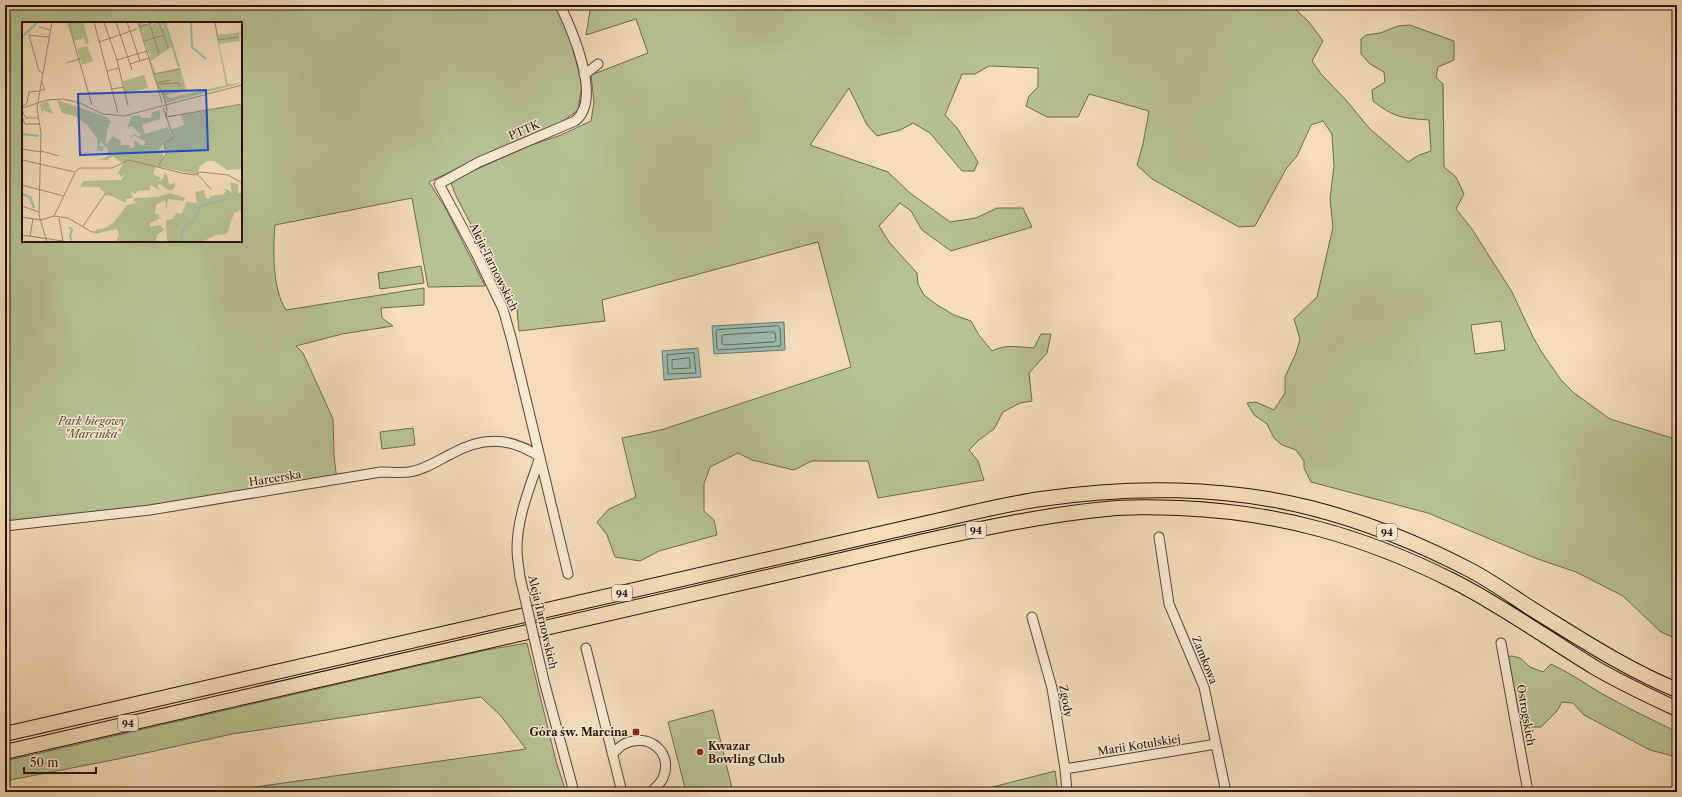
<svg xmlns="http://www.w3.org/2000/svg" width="1682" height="797" font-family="'Libre Caslon Text',serif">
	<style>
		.green { fill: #b6c294; stroke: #6f694c; fill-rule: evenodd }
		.water { fill: #9bbbb2; stroke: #6d776d }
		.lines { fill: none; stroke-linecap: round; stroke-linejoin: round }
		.shore { stroke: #62665c; stroke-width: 1 }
		.street-casing { stroke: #5a4332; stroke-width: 11 }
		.primary-casing { stroke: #281005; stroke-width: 16 }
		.street { stroke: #f7e8d2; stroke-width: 9 }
		.primary { stroke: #f2dcba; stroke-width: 14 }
		.street-bridge-casing { stroke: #5a4332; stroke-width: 11; stroke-linecap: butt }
		.street-bridge { stroke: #f7e8d2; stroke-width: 9 }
		.poi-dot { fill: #8f2418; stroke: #f7e8d2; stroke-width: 1.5 }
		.labels { text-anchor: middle; stroke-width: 3; stroke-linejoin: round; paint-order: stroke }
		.shield { fill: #f7e8d2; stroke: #665142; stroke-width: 1 }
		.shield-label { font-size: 10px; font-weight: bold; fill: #281005 }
		.street-label { font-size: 11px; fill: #281005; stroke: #f7e8d2 }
		.park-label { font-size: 11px; font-style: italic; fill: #5a4e37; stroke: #f7e8d2 }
		.poi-label { font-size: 11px; font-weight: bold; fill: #281005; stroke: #f7e8d2; text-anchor: end }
		.inset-river { fill: none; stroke: #9bbbb2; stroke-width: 2 }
		.inset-road { fill: none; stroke: #a18a72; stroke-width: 1 }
		.view { fill: #1d4ed8; fill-opacity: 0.15; stroke: #1d4ed8; stroke-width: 2 }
		.inset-edge { fill: none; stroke: #281005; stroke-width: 2 }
	</style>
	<rect width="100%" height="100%" fill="#f2dcba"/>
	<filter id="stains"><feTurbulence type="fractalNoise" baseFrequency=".005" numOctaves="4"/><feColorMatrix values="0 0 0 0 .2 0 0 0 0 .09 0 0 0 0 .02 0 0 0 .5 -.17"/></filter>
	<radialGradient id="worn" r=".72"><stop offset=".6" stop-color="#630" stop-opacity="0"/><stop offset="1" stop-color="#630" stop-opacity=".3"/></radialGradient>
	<path class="green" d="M5,5h553l15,43 9,37 -4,25 -20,15 -65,26 -64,31 17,27 39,77 -57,1 -16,-89 -137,27c-2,24 -3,64 11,85l138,-22v17l-43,3 1,10 11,8 -51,8 -46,12 7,7 30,66 1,37 3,24 -332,46zM23,23h218v218h-218z
		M591,5h704v4l14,13 14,19 -11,20 9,13 25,26 23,28 39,34 11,-7 12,-4 -2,-31c-27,-2 -34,-2 -56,-19l-1,-11 13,-8 -1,-10 -14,-8 -9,-10v-15l5,-4 14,-2 18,-7 12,-1 44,16v19l-16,7 -2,10 7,7 1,83 12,10 8,17 -8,15 16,20 40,63 21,45 8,14 20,29 13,13 36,26 62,19 5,8v193l-16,-7 -38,-36 -47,-24 -41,-14 -107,-45 -117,-31 -7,-14v-7l-8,-11 -14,-5 -8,-7 -7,-14 -13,-9 -7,-12 9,-1 18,8 11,-17v-16l11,-24 4,-14 -6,-20 23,-22 16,-70 -3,-28 4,-33 -2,-32 -9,-13 -12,4 -14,31 -11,13 -31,57 -16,1 -87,-48 -15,-14 6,-21 6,-33 -60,-17 -11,23h-31l-21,-11 3,-10 9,-9v-19l-49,-2 -14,8h-13l-17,41 12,13 21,34 -4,9h-12l-32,-38 -17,-10 -13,7 -23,6 -10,-11 -18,-37 -39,57 78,27 22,21 40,29 26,-4 21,-10h26l9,19 -81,24 -29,-21 -11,-19 -11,-8 -21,23 10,16 28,31 1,11 6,11 13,10 17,10 17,6 8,14 13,16c13,-7 27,-4 42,-3l7,-14h10l-4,19 -18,20 3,28 -12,2 -17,9 -9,17 -15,11 -10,10 9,11 6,19 -106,18 -10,-37h-56l-18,9 -42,-10 -14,-7 -28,14 -6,17v27l10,9 3,15 -58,16 -19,10 -25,-4 -8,-22 -10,-13 12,-13 27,-12 -14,-59 39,-8 190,-63 -33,-125 -216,58 3,21 -86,10 -2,-21 -60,-112 -7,-17 79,-35 32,-11 30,-14 3,-19 -3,-27 57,-22 -12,-34 -50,16zM1501,321l4,29 -30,4 -4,-29z
		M421,266l3,17 -44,6 -2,-16z
		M413,428l2,17 -33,4 -2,-17z
		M527,643l29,118 10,31h-320l2,-4 278,-39 -25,-33 -20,-19 -249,37 -114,25 -113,22v-20l481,-111z
		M1512,656l8,2 10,9 13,5 8,-8c17,8 32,18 48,28 26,15 52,27 78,40v25l-27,-7 -66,-35 -11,-12 -11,-1 -5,9 -16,16h-11l-14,-8 -11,-62z
		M713,710l20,82h-47l-18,-70z
		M1055,771l3,21h-85z"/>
	<path class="water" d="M784,322l1,28 -71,4 -2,-28z
		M698,348l3,29 -37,3 -2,-29z"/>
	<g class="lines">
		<path class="shore" d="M778,326l2,2 1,16 -1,2 -61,4 -2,-1 -1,-17 1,-2z
			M773,332l2,1 1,7 -2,2 -50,3 -2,-2v-7l1,-1z
			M694,353l2,20 -28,1 -1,-19z
			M689,358l1,2v8l-18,1v-9z"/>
		<g class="street-casing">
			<path id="street" d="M560,5c12,25 43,95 15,116l-96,41 -40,22 37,69 27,56 9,32 56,233
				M584,75l14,-11
				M5,526l145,-16 231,-38c9,0 19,1 28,0 15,-2 28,-11 42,-18 32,-18 59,-17 89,3
				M1159,537l10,67 35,83 22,105
				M520,577c-1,-9 -3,-19 -3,-28 0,-32 13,-62 23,-92
				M1032,617l20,71 13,81 2,23
				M1501,643l27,149
				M586,648l36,144
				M544,681l30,111
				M612,754c4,-3 8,-8 12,-10 24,-12 50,8 39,34 -2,5 -8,10 -12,14
				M1065,769l151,-25"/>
		</g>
		<g class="primary-casing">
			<path id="primary" d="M5,734l913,-209c41,-9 82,-20 123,-26 88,-13 184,-13 270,9 55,14 109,36 159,62 21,11 42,26 62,39 47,29 94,60 145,81
				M5,752l919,-211c60,-13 120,-26 182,-32 24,-3 49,-2 73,-1 99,4 185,28 274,73 48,24 95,58 141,86 27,16 55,29 83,42"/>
		</g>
		<use href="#street" class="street"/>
		<use href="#primary" class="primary"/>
		<g class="street-bridge-casing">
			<path id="street-bridge" d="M520,577l24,104"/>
		</g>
		<use href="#street-bridge" class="street-bridge"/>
	</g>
	<g class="poi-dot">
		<rect x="632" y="728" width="8" height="8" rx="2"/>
		<circle cx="700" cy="752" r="4"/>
	</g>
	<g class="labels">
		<g class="shield">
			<rect x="966" y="522" width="20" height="16" rx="3"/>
			<rect x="1377" y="524" width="20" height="16" rx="3"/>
			<rect x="612" y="585" width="20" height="16" rx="3"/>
			<rect x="118" y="715" width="20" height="16" rx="3"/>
		</g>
		<g class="shield-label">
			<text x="976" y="534">94</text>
			<text x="1387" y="536">94</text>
			<text x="622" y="597">94</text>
			<text x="128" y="727">94</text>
		</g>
		<g class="street-label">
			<text transform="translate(524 130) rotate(-23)" y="4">PTTK</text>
			<text transform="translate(494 267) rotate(64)" y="4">Aleja Tarnowskich</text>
			<text transform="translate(275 478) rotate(-9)" y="4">Harcerska</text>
			<text transform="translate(543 622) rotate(77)" y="4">Aleja Tarnowskich</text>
			<text transform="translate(1205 660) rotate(68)" y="4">Zamkowa</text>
			<text transform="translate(1066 701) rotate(80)" y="4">Zgody</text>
			<text transform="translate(1526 715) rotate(80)" y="4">Ostrogskich</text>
			<text transform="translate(1139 745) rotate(-9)" y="4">Marii Kotulskiej</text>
		</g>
		<g class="park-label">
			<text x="92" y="425">Park biegowy<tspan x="92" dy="13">"Marcinka"</tspan></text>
		</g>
		<g class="poi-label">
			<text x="628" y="736">Góra św. Marcina</text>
			<text x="708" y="750" text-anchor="start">Kwazar<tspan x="708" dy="13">Bowling Club</tspan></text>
		</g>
	</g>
	<g transform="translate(22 22)">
		<rect width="220" height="220" fill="#f2dcba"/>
		<path d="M46,0h15l6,21 -3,1 -2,-6 -10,3zM116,0l12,3 9,-3 2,5 2,1 1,-2h-3l-1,-3 5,-1 8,24 -22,15 5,12 24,-5 7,23 -21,4 4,3 56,-13 -12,-63 3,13 25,-3 -3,3 1,6 -21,3 9,40 14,-1 -76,20 -10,-22 -7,-26 4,-1h-4l-7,-21 3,-3 -4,1zM65,24l6,15 -11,4 -5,-16zM122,53l4,13 -22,6 -3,-13zM35,78l50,17 5,6h-2l-3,8 -1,13 7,-8 8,5 -1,4h10l-1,3 6,-1 -1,-7 9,6 3,-4 -11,-6 -5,1 5,-3 4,3 2,-2 -9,-9 -5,2 5,-12 8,-1 1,3h10l1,-6 8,-2v9l-18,6 3,9 23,-7 5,11 -10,5v3l-4,2 1,3 3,-2v10l3,-3 -2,-13 11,-5 -5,-8 14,-5 -3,-10 61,-11v65l-15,1 -13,-9h-7l-8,6 -1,6 -3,1 -39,-8 -3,8 8,4 -3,3 4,-1 3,-7 2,1 2,11 6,-2v4l-4,4 -12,-7 -2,2 3,4 -10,-5v5l-12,1 -3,3 -4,-2 2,6 -7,1v4l-21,-10 -6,-6h-19l3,-6 38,-1 4,-6 -5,3v-3h-6l4,-1 6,-11h-4l-7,-6 -6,4 -16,-1h10l7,-3v-7l-8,-7 -1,3 4,1 1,5h-7v-13l-9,-12 -13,-10 -13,-3zM26,79l2,7 -3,1h4l2,5 -10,-4 -1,6 -2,-12zM208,160l8,2v9h4v25l-2,-8 -6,3 -7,21 -11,1 -14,7h-35l-1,-22 7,-1 3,-6 5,1 6,-12 10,1 -2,-11 9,-2 2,8 3,1 1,-3 14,-2 2,-3 -3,-3 9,4zM148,171l15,5 -1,3 -16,-2 -2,12 -1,-11 -9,5 -1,9 4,1 -1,3 5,-1 -13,6v4l10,-2 4,5 -7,5 -1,7h-48l8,-1 3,-6 -2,-6 -22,5 2,-5 8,-1 8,-5 14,-18 9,-2 -3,-3 2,-2 23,-1z" fill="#b6c294"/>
		<path class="inset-river" d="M143,0l14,45M169,0l1,25 14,12M0,15l16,-15M0,112l17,2M0,172l8,3 4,11M47,205l3,3 -2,6 2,6M159,220l2,-12 5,-7 6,-2 6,-15 28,-7"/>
		<path class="inset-road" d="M46,0l24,83M72,0l24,91M82,0l13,38 11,46M94,0l16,48M105,0l13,39M116,0l18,60 7,12 4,16 -1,7M127,0l10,31M137,0l9,26M193,0l3,18 21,-3M17,5l12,3M117,5l16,-5M122,19l20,-6M77,20l38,-13M95,38l30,-9M44,41l14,-4M108,42l19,-6M85,49l12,-3M21,51l-4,-2 -10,-36 20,2M132,52l26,-5M135,61l13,-3M135,62l5,19M137,62l20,-1 1,4M90,67l12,-2M18,68l12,-68M18,68h5l-4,-9M1,84l4,-3 2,-11 11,-1 -3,17 4,25 -2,82 8,27M0,86l25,-8 16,-1 17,4 23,11 21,2 118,-31M0,89l4,7h12M0,95l3,7h15M144,95l76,-13M0,127l19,3M19,129l18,5M0,138l53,12 5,-4h32l17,-8 53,13 13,2 5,-3 28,3 14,8M136,144l8,-12 -2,-11 10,-5 -11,-30M175,152l14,15M0,163l42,11M0,184l17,6M32,194l21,-43M0,195l18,3M37,196l4,24M19,198l13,-4 14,2 24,14h6M61,204l22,-32h7M0,213l41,6M8,214l3,-17"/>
		<path class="view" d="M184,68l2,60 -128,5 -2,-61z"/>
		<rect width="220" height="220" class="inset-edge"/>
	</g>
	<rect width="1682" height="797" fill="none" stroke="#f2dcba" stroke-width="20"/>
	<rect x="6" y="6" width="1670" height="785" fill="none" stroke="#281005" stroke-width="2"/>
	<rect x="10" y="10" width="1662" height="777" fill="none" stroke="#281005"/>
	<path d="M24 767v6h72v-6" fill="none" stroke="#281005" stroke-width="2"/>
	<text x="30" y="767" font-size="12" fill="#281005" stroke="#f7e8d2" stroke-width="3" paint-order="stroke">50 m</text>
	<rect width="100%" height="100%" filter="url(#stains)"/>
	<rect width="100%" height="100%" fill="url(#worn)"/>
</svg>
